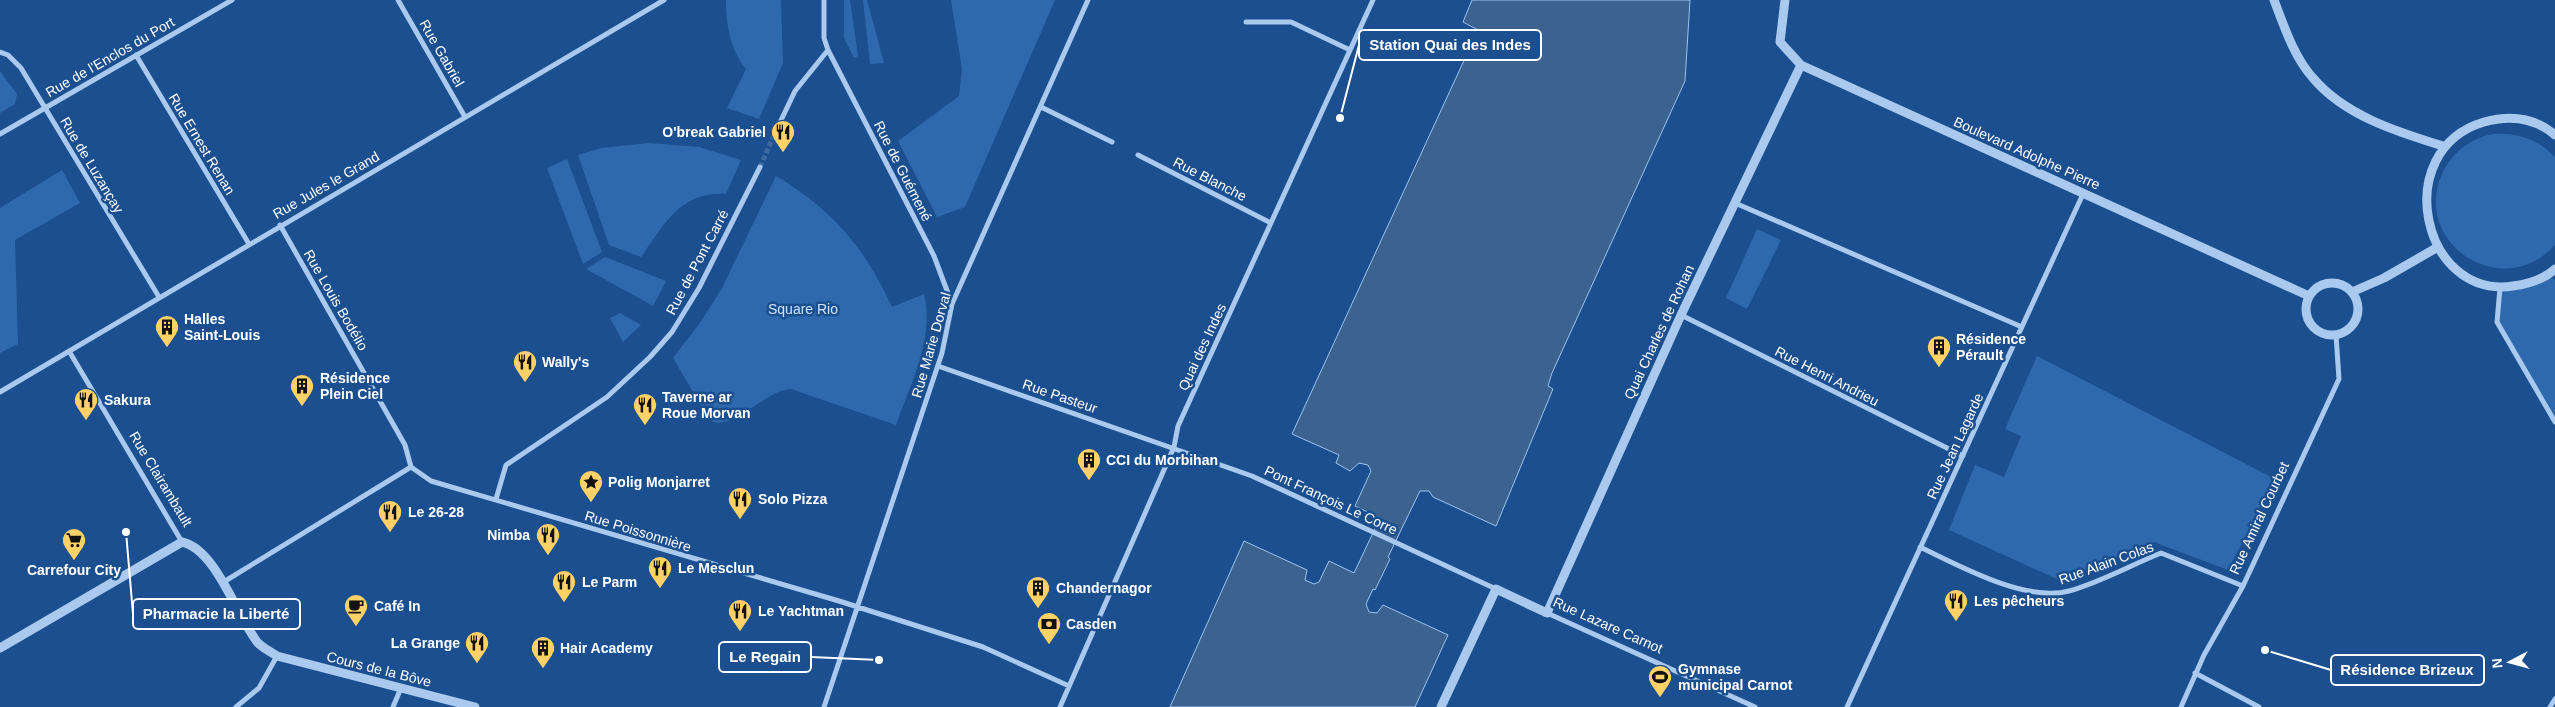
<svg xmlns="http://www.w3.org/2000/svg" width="2555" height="707" font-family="Helvetica,sans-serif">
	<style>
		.green { fill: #2e69ad }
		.water { fill: #3c6290; stroke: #9cc4f0 }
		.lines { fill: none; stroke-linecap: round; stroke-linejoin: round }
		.minor-tunnel { stroke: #3d69a0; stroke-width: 5; stroke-dasharray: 5 2.5; stroke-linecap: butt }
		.minor { stroke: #a9c9ee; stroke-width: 5 }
		.tertiary { stroke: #a9c9ee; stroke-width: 9 }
		.labels { text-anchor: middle; stroke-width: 5; stroke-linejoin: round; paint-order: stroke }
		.street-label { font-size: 14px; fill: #fff; stroke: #1b4f8f }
		.poi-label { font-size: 14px; font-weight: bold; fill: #fff; stroke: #1b4f8f; text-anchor: start }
		.park-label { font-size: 14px; fill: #cfe3fa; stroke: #1b4f8f }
		.leader { fill: none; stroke: #fff; stroke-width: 2 }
		.callout-dot { fill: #fff; stroke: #1b4f8f; stroke-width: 2 }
		.callout { fill: #1b4f8f; stroke: #fff; stroke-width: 2 }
		.callout-label { font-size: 15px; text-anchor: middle; font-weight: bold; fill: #fff }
	</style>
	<rect width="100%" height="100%" fill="#1b4f8f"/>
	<path class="green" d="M726,0h55l2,63 -24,56 -32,-11 19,-39c-16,-20 -20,-44 -20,-69z
		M844,0h6l8,56 -4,2 -10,-20z
		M863,0h4l17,63 -14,1z
		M951,0h104l-90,207 -28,10 -39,-76 61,-45 3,-27z
		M0,71l17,23 -2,10 -15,9z
		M2493,134c24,-2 45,5 62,23v88c-55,60 -149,-6 -110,-77 10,-18 27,-30 48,-34z
		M649,143l50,4 42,13 -15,34c-46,-3 -62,31 -85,63l-32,-12 -31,-90 23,-7z
		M567,159l35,93 -19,12 -36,-96z
		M62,170l18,33 -65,37 3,104 -18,9v-145z
		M776,176c57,34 89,72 116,131l32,-13c11,44 -14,91 -28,131l-105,-36c-25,1 -55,39 -77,33l-7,-6 -34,-58 29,-38 20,-32z
		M1757,229l24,11 -34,69 -21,-11z
		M605,257l61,24 -13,25 -67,-37z
		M2548,275l7,5v142l-58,-100 3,-34z
		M620,313l21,12 -18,17 -13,-24z
		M2037,356l238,123 -47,91 -74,-28 -95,38 -110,-50 26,-65 29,12 17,-41 -16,-7z"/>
	<path class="water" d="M1472,0h218l-5,81 -133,292 -4,13 5,3 -57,137 -63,-29 -4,-6h-9l-32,66 2,2 -15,31 -2,-1 -7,15 3,8 8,1 6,-8 65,30 -33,72h-245l74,-166 63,29 -2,10 9,4 5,-2 10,-21 25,12 26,-55 -25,-12 16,-35 -3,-6 -9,-2 -9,8 -14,-8 3,-8 -47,-21 186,-404 -15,-8z"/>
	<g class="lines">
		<path class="minor-tunnel" d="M760,167l14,-32"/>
		<path class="minor" d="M398,0l67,117
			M824,0v38l4,12 106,206 18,48
			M1246,22h45l59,28
			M0,52l8,3 13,13 138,229
			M136,55l113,189
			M1041,107l71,35
			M0,134l232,-134
			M774,135l21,-44 33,-41
			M1138,155l133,68
			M1735,203l287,124
			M280,225l125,220 6,22
			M2500,288l-3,34 58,100
			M1681,315l282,141
			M69,351l113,191
			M938,366l314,110 244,113
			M0,392l664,-392
			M411,467l20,14 408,120 144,46 86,39
			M496,499l10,-34 101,-68 43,-40 22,-25 27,-44 61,-121
			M1920,547c38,18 106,56 149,44 30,-8 62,-26 92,-38l82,33
			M222,583l189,-116
			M1547,613l208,94
			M2195,673l64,34
			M236,707l23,-19 18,-32
			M393,707l8,-19
			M824,707l118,-354 10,-49 136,-304
			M1060,707l114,-260 4,-21 195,-426
			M1847,707l236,-513
			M2181,707l23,-52 39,-69 96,-207 -3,-44
			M2550,707l5,-8"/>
		<path class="tertiary" d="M1785,0l-5,42 21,23 508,231
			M2274,0c10,26 20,57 39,78 32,38 85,54 130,68
			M2555,135c-21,-18 -46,-20 -71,-13 -95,28 -62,178 29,164 15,-2 31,-7 42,-17
			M2306 309a26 26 0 1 1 52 0a26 26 0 1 1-52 0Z
			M2352,292l32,-14 54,-31
			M0,648l182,-106c34,7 55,75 76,101 5,5 13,9 19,13l198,51
			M1441,707l55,-118 51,24 134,-298 120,-250"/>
	</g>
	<defs>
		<g id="restaurant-pin" transform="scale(1.25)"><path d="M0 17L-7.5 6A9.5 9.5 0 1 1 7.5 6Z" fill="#ffd166" stroke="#1b4f8f"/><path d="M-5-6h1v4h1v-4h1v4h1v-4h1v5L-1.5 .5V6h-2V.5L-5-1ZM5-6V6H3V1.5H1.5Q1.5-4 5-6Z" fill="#111"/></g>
		<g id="building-pin" transform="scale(1.25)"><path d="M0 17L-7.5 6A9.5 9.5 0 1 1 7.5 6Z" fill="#ffd166" stroke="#1b4f8f"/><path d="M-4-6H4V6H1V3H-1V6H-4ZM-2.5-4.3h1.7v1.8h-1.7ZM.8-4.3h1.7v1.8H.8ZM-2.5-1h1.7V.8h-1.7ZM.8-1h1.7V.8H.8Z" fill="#111"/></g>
		<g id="sight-pin" transform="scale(1.25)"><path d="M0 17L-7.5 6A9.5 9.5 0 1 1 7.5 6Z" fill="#ffd166" stroke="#1b4f8f"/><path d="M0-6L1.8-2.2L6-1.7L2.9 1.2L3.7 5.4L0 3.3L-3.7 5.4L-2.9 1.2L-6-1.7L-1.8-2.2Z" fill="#111"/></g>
		<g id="supermarket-pin" transform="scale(1.25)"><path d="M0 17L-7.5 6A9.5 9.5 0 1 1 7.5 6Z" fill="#ffd166" stroke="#1b4f8f"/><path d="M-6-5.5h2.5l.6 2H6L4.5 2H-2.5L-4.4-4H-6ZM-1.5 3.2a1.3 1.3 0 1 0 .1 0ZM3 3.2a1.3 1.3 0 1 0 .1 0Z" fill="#111"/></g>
		<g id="cafe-pin" transform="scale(1.25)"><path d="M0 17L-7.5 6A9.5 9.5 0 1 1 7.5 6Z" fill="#ffd166" stroke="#1b4f8f"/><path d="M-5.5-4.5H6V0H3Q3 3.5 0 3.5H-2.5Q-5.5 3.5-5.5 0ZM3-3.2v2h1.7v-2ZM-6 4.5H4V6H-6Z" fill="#111"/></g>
		<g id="bank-pin" transform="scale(1.25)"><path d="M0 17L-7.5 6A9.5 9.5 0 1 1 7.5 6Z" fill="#ffd166" stroke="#1b4f8f"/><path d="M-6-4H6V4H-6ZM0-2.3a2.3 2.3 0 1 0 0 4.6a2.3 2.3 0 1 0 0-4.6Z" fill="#111"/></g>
		<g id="stadium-pin" transform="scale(1.25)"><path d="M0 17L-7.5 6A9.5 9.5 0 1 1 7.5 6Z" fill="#ffd166" stroke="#1b4f8f"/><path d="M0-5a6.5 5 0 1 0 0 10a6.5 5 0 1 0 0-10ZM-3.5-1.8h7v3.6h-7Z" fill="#111"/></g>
	</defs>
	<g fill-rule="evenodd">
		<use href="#restaurant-pin" x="783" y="132"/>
		<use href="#building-pin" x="167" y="327"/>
		<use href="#building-pin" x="1939" y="347"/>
		<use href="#restaurant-pin" x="525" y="362"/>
		<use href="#building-pin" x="302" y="386"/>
		<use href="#restaurant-pin" x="86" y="400"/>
		<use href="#restaurant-pin" x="645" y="405"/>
		<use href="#building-pin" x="1089" y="460"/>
		<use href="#sight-pin" x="591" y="482"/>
		<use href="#restaurant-pin" x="740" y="499"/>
		<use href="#restaurant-pin" x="390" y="512"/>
		<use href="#restaurant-pin" x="548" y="535"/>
		<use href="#supermarket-pin" x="74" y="540"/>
		<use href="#restaurant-pin" x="660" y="568"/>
		<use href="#restaurant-pin" x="564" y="582"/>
		<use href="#building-pin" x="1038" y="588"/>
		<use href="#restaurant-pin" x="1956" y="601"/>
		<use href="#cafe-pin" x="356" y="606"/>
		<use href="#restaurant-pin" x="740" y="611"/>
		<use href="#bank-pin" x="1049" y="624"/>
		<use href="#restaurant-pin" x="477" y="643"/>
		<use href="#building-pin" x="543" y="648"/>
		<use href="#stadium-pin" x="1660" y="677"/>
	</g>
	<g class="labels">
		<g class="street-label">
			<text transform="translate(442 53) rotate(60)" y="5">Rue Gabriel</text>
			<text transform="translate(110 57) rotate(-30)" y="5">Rue de l'Enclos du Port</text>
			<text transform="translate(202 144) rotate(59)" y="5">Rue Ernest Renan</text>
			<text transform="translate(2027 153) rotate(24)" y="5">Boulevard Adolphe Pierre</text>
			<text transform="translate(92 165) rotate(59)" y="5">Rue de Luzançay</text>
			<text transform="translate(903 171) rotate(63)" y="5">Rue de Guémené</text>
			<text transform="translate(1210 179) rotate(27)" y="5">Rue Blanche</text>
			<text transform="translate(326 185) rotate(-30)" y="5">Rue Jules le Grand</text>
			<text transform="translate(697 262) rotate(-62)" y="5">Rue de Pont Carré</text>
			<text transform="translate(336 300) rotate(60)" y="5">Rue Louis Bodélio</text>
			<text transform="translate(1659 332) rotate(-65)" y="5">Quai Charles de Rohan</text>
			<text transform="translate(931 345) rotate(-74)" y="5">Rue Marie Dorval</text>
			<text transform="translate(1202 347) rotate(-65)" y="5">Quai des Indes</text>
			<text transform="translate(1827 376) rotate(27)" y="5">Rue Henri Andrieu</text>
			<text transform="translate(1060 396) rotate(19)" y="5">Rue Pasteur</text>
			<text transform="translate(1955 446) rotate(-65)" y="5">Rue Jean Lagarde</text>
			<text transform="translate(161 479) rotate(59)" y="5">Rue Clairambault</text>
			<text transform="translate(1331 500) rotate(25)" y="5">Pont François Le Corre</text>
			<text transform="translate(2259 518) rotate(-65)" y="5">Rue Amiral Courbet</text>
			<text transform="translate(638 531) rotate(17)" y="5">Rue Poissonnière</text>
			<text transform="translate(2106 563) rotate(-20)" y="5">Rue Alain Colas</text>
			<text transform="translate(1608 625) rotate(24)" y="5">Rue Lazare Carnot</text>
			<text transform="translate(379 669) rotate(14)" y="5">Cours de la Bôve</text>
		</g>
		<g class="poi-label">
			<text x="766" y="137" text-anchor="end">O'break Gabriel</text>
			<text x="184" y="324">Halles<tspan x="184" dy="16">Saint-Louis</tspan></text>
			<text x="1956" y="344">Résidence<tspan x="1956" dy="16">Pérault</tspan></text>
			<text x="542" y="367">Wally's</text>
			<text x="320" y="383">Résidence<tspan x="320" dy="16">Plein Ciel</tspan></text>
			<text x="662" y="402">Taverne ar<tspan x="662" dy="16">Roue Morvan</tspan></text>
			<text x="104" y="405">Sakura</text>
			<text x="1106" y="465">CCI du Morbihan</text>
			<text x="608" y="487">Polig Monjarret</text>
			<text x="758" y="504">Solo Pizza</text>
			<text x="408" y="517">Le 26-28</text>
			<text x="530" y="540" text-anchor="end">Nimba</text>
			<text x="678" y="573">Le Mesclun</text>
			<text x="74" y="575" text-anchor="middle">Carrefour City</text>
			<text x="582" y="587">Le Parm</text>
			<text x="1056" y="593">Chandernagor</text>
			<text x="1974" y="606">Les pêcheurs</text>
			<text x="374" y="611">Café In</text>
			<text x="758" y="616">Le Yachtman</text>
			<text x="1066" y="629">Casden</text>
			<text x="460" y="648" text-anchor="end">La Grange</text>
			<text x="560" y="653">Hair Academy</text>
			<text x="1678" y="674">Gymnase<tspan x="1678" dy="16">municipal Carnot</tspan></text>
		</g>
		<g class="park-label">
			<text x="803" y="314">Square Rio</text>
		</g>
	</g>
	<path class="leader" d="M1340 118L1359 45M126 532L133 614M879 660L811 657M2265 650L2331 670"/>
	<g class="callout-dot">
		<circle cx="1340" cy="118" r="5"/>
		<circle cx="126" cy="532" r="5"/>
		<circle cx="879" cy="660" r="5"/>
		<circle cx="2265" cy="650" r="5"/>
	</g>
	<g class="callout">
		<rect x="1359" y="30" width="182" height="30" rx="5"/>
		<rect x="133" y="599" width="167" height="30" rx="5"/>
		<rect x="719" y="642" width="92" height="30" rx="5"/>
		<rect x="2331" y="655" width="153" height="30" rx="5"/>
	</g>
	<g class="callout-label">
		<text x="1450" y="50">Station Quai des Indes</text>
		<text x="216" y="619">Pharmacie la Liberté</text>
		<text x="765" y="662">Le Regain</text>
		<text x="2407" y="675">Résidence Brizeux</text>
	</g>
	<g transform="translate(2510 662) rotate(264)" stroke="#1b4f8f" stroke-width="4" paint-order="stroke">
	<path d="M0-4L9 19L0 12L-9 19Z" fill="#ffffff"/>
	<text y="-8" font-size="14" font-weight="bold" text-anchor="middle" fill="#ffffff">N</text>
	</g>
</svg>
